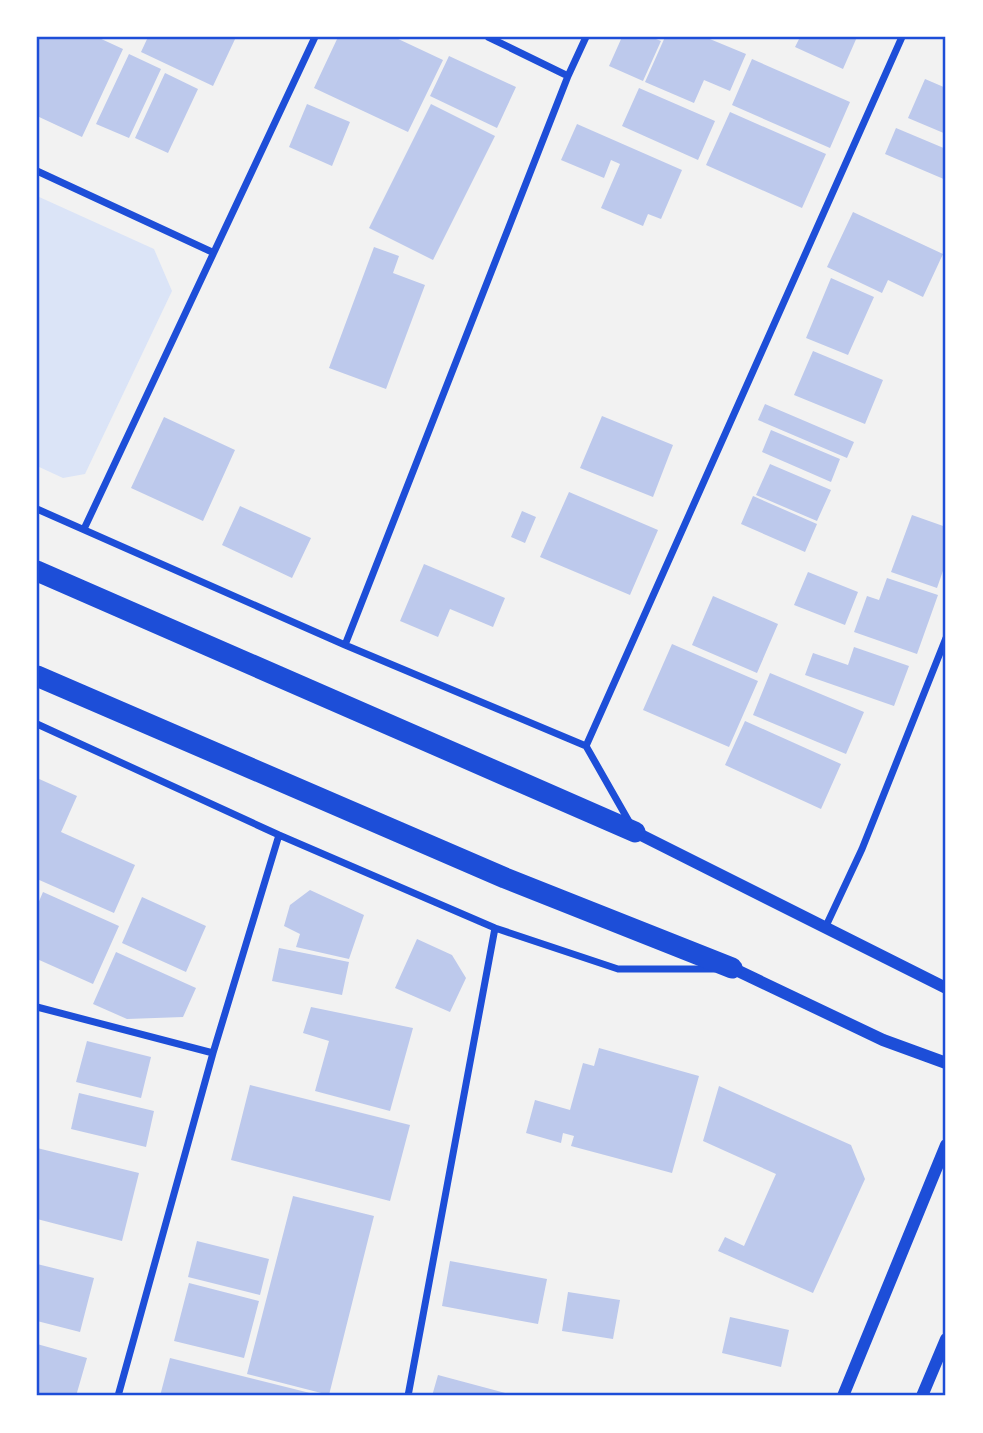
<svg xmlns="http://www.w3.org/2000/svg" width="983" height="1433" font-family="'Roboto Condensed',sans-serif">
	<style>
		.green { fill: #dbe4f7 }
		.building { fill: #bdc9ec }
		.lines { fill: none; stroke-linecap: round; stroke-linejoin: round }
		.minor { stroke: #1d4ed8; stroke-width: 7 }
		.tertiary { stroke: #1d4ed8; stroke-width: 12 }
		.motorway { stroke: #1d4ed8; stroke-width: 21 }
		.neatline { fill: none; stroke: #1d4ed8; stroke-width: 2.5 }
	</style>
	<rect width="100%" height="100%" fill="#f2f2f2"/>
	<path class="green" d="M37,196l117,53 18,42 -87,183 -22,4 -26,-12z"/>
	<path class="building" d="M37,37h60l26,12 -41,88 -45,-21z
		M148,37h88l-23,49 -72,-34z
		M338,37h56l49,23 -35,72 -94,-44z
		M622,37h29l10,4 -18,40 -34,-15z
		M665,37h40l41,17 -16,37 -26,-11 -10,23 -49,-21z
		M800,37h57l-14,32 -48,-22z
		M129,54l32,15 -32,69 -33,-14z
		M449,56l67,31 -19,41 -67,-32z
		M752,59l98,43 -20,46 -98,-43z
		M165,73l33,16 -30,64 -33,-15z
		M925,79l21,9v46l-38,-16z
		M639,88l76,33 -17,39 -76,-34z
		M307,104l43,18 -18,44 -43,-19z
		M431,104l64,32 -62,124 -64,-32z
		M730,112l96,42 -24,54 -96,-43z
		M577,124l105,46 -21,49 -13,-5 -5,12 -42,-18 19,-44 -9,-4 -7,18 -43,-18z
		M896,128l50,21v31l-61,-26z
		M853,212l90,42 -20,43 -35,-17 -6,13 -55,-26z
		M374,247l25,9 -6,17 32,12 -39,104 -57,-21z
		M831,278l43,19 -26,58 -42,-17z
		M813,351l70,29 -18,44 -71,-29z
		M765,404l89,38 -7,16 -89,-38z
		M602,416l71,29 -20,52 -73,-29z
		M164,417l71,33 -32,71 -72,-33z
		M771,430l69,29 -9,23 -69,-30z
		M770,464l61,26 -14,31 -61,-26z
		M569,492l89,38 -28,65 -90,-38z
		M753,496l64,28 -12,28 -64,-28z
		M240,506l71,32 -19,40 -70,-33z
		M522,511l14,6 -11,26 -14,-6z
		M912,515l34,12v35l-9,26 -46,-16z
		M424,564l81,34 -12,29 -43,-18 -12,28 -38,-16z
		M808,572l50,20 -13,33 -51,-20z
		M887,578l51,17 -21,59 -63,-22 13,-36 12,4z
		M713,596l65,28 -21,49 -65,-28z
		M672,644l86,37 -29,66 -86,-37z
		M854,647l55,19 -15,40 -89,-31 8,-22 35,12z
		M770,673l94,39 -18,42 -93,-39z
		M745,721l96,43 -20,45 -96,-44z
		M37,778l40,18 -16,36 74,33 -21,48 -77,-34z
		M310,890l54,25 -15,44 -53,-12 4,-13 -16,-8 6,-21z
		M43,892l76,34 -26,58 -56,-25v-53z
		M142,897l64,29 -20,46 -64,-29z
		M417,939l35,16 14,23 -16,34 -55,-24z
		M279,948l70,14 -7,33 -70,-14z
		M116,952l80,36 -13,29 -56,2 -34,-15z
		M311,1007l102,21 -23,83 -75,-20 14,-50 -26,-8z
		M87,1041l64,16 -10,41 -65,-16z
		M599,1048l100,28 -27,97 -101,-27 3,-10 -11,-3 -2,10 -35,-10 9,-33 35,10 13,-47 11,3z
		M250,1085l160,40 -20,76 -159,-41z
		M719,1086l132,59 14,34 -52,114 -95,-42 7,-14 19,9 32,-72 -73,-33z
		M79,1093l75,18 -8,36 -75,-18z
		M37,1148l102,25 -17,68 -85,-22z
		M293,1196l81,20 -45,179 -82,-21z
		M197,1241l72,18 -9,36 -72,-18z
		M450,1261l97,18 -9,45 -96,-18z
		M37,1264l57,14 -14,54 -43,-11z
		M189,1283l70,18 -15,57 -70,-17z
		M568,1292l52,8 -7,39 -51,-8z
		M730,1317l59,13 -8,37 -59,-14z
		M37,1344l50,14 -11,38h-39z
		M170,1358l148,37v1h-158z
		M438,1375l75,20v1h-81z"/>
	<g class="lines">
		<path class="minor" d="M488,37l80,39
			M37,171l175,81
			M37,509l308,136 241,101 45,79
			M84,529l231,-492
			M345,645l223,-569 18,-39
			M37,724l242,111 216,93 123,41h96
			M586,746l316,-709
			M826,926l36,-77 84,-211
			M37,1007l176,46
			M118,1396l95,-343 66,-218
			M408,1396l87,-468"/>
		<path class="tertiary" d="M635,832l311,156
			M732,968l151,72 63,23
			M843,1396l103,-251
			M922,1396l24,-57"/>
		<path class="motorway" d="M37,571l598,261
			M37,676l468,202 227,90"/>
	</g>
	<rect width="983" height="1433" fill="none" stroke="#ffffff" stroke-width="77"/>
	<rect x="38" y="38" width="906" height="1356" class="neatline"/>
</svg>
